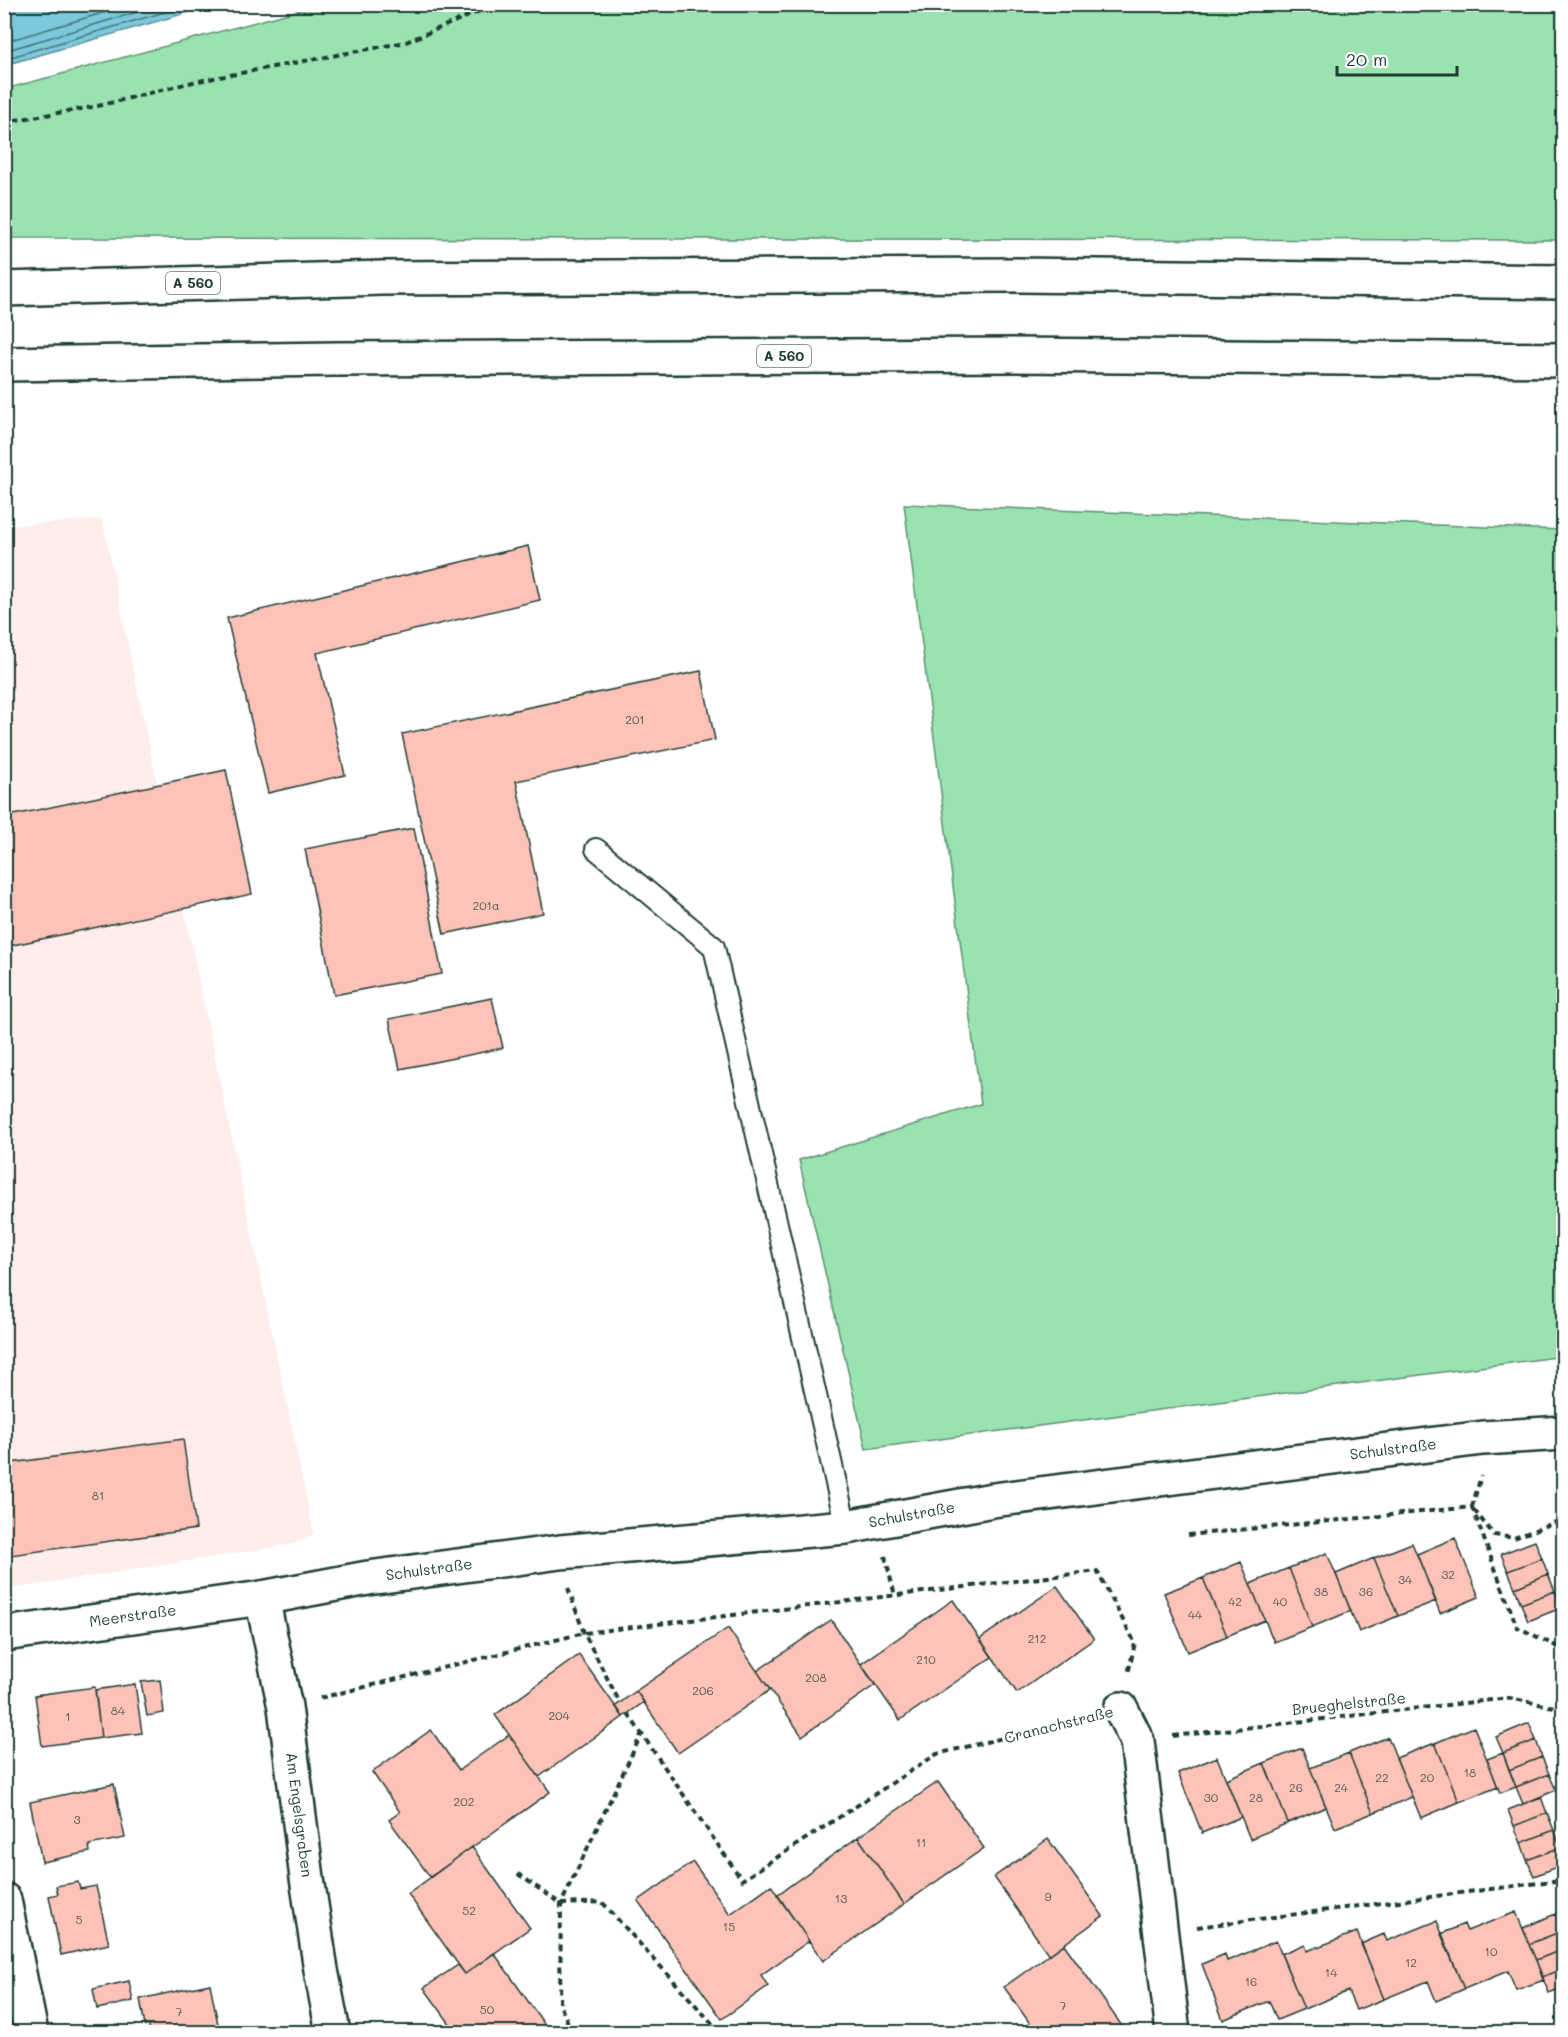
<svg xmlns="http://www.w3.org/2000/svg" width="1568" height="2037" font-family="Mali,sans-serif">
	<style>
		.built { fill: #feedea }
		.green { fill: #9ae2b0; stroke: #5c9072; stroke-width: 1.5 }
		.water { fill: #7cc8dc; stroke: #579099; stroke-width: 1.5 }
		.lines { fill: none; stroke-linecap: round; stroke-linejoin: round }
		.shore { stroke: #447577; stroke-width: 1.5 }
		.building { fill: #fdc2b8; stroke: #1f3d34; stroke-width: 1.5 }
		.lane-casing { stroke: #1f3d34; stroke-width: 24 }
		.street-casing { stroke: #1f3d34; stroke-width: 38 }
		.secondary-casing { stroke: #1f3d34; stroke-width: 38 }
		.highway-casing { stroke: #1f3d34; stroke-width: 38 }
		.path { stroke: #1f3d34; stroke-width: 4; stroke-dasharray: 6 4.5; stroke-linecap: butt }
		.lane { stroke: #fff; stroke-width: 20 }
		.street { stroke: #fff; stroke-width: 33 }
		.secondary { stroke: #fff; stroke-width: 33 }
		.highway { stroke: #fff; stroke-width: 33 }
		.labels { text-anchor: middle; stroke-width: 6; stroke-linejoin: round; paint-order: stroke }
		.number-label { font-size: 12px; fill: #565e55 }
		.shield { fill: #fff; stroke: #627771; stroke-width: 1.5 }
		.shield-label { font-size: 14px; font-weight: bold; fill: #1f3d34 }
		.street-label { font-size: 15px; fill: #1f3d34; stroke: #fff }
	</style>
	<rect width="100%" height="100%" fill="#fff"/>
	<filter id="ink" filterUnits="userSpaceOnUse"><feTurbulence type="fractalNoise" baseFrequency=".0167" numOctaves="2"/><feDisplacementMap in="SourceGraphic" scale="12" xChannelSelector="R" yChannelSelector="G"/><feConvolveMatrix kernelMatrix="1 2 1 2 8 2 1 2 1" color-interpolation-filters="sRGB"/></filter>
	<g filter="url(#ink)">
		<path class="built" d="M102,519l55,265 -152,33v-291z
			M184,909l130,625 -20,10 -289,46v-643z"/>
		<path class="green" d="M319,5h1244v235l-1558,-2v-149z
			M904,504l659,26v826l-697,93 -67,-289 182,-56z"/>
		<path class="water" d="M5,4h209v1l-209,60z"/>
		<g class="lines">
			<path class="shore" d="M4,42l129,-38
				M4,51l161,-47
				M4,59l188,-55"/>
		</g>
		<path class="building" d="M528,546l12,54 -223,53 28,122 -77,18 -41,-175z
			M701,671l14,69 -199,41 27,132 -99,21 -42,-200z
			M226,770l26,124 -248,53v-130z
			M414,828l28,146 -108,21 -29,-146z
			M492,998l11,50 -103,21 -11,-50z
			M183,1439l13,90 -192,27v-92z
			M1455,1538l24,59 -39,16 -23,-59z
			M1535,1541l7,17 -34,13 -7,-17z
			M1412,1543l24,58 -38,15 -24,-58z
			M1327,1553l24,58 -39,16 -23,-59z
			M1374,1558l24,58 -39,16 -23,-58z
			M1542,1558l6,16 -33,14 -7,-17z
			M1241,1562l24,58 -38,16 -24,-58z
			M1289,1568l23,59 -38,15 -24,-58z
			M1548,1574l7,17 -34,13 -6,-16z
			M1203,1578l24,58 -39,16 -24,-59z
			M1057,1586l37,53 -77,54 -37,-54z
			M1555,1591l6,17 -33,13 -7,-17z
			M953,1600l39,57 -92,63 -39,-56z
			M831,1620l44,65 -73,51 -45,-65z
			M728,1628l42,62 -92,63 -42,-62z
			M579,1655l44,62 -84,60 -44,-62z
			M160,1680l4,33 -17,3 -6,-34z
			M135,1684l7,49 -41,5 -6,-48z
			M95,1687l6,51 -59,8 -7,-51z
			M636,1691l8,11 -21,15 -7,-11z
			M1529,1723l7,17 -33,13 -7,-16z
			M1474,1727l24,60 -39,15 -24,-59z
			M431,1730l28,40 50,-35 41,57 -120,85 -41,-57 11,-8 -28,-40z
			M1388,1737l24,60 -39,16 -24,-60z
			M1536,1740l6,17 -33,13 -6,-17z
			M1435,1743l24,59 -38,16 -25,-60z
			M1302,1748l24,59 -38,16 -24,-60z
			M1349,1753l24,60 -38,15 -25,-60z
			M1503,1753l13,34 -16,6 -13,-34z
			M1217,1757l24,60 -39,16 -24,-60z
			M1542,1757l7,17 -33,13 -7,-17z
			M1264,1763l24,60 -38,16 -24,-60z
			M1549,1774l7,16 -33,14 -7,-17z
			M938,1782l46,66 -80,56 -46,-67z
			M114,1784l11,54 -36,7 1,7 -48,10 -12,-60z
			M1541,1797l6,16 -33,13 -6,-16z
			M1547,1813l7,17 -33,13 -7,-17z
			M1554,1830l7,17 -34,13 -6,-17z
			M858,1837l46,67 -81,57 -46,-66z
			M1048,1839l55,77 -54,39 -55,-78z
			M472,1847l58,81 -65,46 -57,-80z
			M1561,1847l3,7v10l-30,12 -7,-16z
			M693,1862l37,52 41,-29 38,56 -48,34 7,11 -46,33 -84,-118z
			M78,1882l2,7 16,-3 13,58 -48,11 -12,-59 9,-2 -2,-8z
			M1516,1912l28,68 -28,10 -8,-19 -44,18 -23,-55 23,-10 3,7z
			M1555,1914l7,17 -33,13 -6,-16z
			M1437,1921l27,68 -28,12 -8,-20 -44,18 -23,-55 23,-10 3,7z
			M1562,1931l2,18 -28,11 -7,-16z
			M1357,1932l27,67 -28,11 -8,-19 -44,18 -23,-55 24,-10 2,7z
			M1276,1941l28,68 -27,11 -8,-19 -46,19 -21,-56 23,-10 2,7z
			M1064,1944l58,82 -9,6h-77l-32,-45z
			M1564,1949v19l-22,9 -6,-17z
			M494,1953l53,75 -5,4h-86l-32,-44 34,-23 7,9z
			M1564,1968v19l-15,6 -7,-16z
			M129,1981l4,20 -36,8 -4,-20z
			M210,1984l9,45 -19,3h-50l-1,-6h-4l-5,-27z"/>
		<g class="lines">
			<g class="lane-casing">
				<path id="lane" d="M596,849l118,98 132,580"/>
			</g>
			<g class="street-casing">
				<g id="street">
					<path id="s1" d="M262,1598l23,109 22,171 14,92 12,62"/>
					<path d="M1121,1709l16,32 36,291"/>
					<path d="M4,1900l27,132"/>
				</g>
			</g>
			<g class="secondary-casing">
				<g id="secondary">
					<path id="s2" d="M4,1634l258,-36 106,-20 192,-26 286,-25 147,-27 490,-62 81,-5"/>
				</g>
			</g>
			<g class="highway-casing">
				<path id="highway" d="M4,289l378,-11 635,-3 547,7
					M4,364l333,-5 676,-4 551,5"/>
			</g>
			<path class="path" d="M4,122l94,-16 95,-24 213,-40 91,-38
				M1472,1507l45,120 47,23
				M1472,1507l9,-31
				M1474,1510l20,25 20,3 50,-19
				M1188,1535l284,-28
				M885,1556l10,40
				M568,1588l16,45 36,70
				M320,1698l264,-65 513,-62 38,72 -7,31
				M628,1714l114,166 195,-126 148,-36
				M1173,1736l336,-38 55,11
				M518,1874l43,30 41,-2 118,130
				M1197,1927l356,-46 11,1
				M572,2032l-12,-27 1,-101 80,-169"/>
			<use href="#lane" class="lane"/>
			<use href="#street" class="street"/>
			<use href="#secondary" class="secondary"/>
			<use href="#highway" class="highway"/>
		</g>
	</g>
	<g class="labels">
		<g class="number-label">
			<text x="635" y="724">201</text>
			<text x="486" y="910">201a</text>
			<text x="98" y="1500">81</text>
			<text x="1448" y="1579">32</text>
			<text x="1405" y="1584">34</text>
			<text x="1321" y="1596">38</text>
			<text x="1366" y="1596">36</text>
			<text x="1235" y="1606">42</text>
			<text x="1280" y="1606">40</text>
			<text x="1195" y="1619">44</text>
			<text x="1037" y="1643">212</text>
			<text x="926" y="1664">210</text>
			<text x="816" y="1682">208</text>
			<text x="703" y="1695">206</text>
			<text x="118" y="1715">84</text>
			<text x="559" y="1720">204</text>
			<text x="68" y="1721">1</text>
			<text x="1470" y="1777">18</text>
			<text x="1382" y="1782">22</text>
			<text x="1427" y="1782">20</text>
			<text x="1296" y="1792">26</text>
			<text x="1341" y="1792">24</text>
			<text x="1211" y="1802">30</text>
			<text x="1256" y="1802">28</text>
			<text x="464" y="1806">202</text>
			<text x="77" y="1824">3</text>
			<text x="921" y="1847">11</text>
			<text x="1048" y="1901">9</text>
			<text x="841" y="1903">13</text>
			<text x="469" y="1915">52</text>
			<text x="79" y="1924">5</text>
			<text x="729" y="1931">15</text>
			<text x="1491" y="1956">10</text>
			<text x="1411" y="1967">12</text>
			<text x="1331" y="1977">14</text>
			<text x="1251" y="1986">16</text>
			<text x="1063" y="2010">7</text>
			<text x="487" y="2014">50</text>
			<text x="179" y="2016">7</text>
		</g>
		<g class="shield">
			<rect x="166" y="272" width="54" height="22" rx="4.5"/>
			<rect x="757" y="345" width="54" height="22" rx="4.5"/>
		</g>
		<g class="shield-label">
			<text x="193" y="288">A 560</text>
			<text x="784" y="361">A 560</text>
		</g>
		<g class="street-label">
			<text dy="5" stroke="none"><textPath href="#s2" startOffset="1402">Schulstraße</textPath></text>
			<text dy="5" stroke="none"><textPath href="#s2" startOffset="916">Schulstraße</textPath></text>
			<text dy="5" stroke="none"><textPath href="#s2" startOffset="430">Schulstraße</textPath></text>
			<text dy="5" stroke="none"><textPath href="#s2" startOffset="130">Meerstraße</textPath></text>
			<text transform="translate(1349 1704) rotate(-6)" y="5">Brueghelstraße</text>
			<text transform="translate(1059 1725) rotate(-14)" y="5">Cranachstraße</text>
			<text dy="5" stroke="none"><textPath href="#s1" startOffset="220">Am Engelsgraben</textPath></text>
		</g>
	</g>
	<rect width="1568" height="2037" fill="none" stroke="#fff" stroke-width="24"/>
	<rect x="12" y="12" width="1544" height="2013" fill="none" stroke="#1f3d34" stroke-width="2" filter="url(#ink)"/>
	<path d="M1337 66v9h120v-9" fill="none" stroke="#1f3d34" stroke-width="3"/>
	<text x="1346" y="66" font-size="18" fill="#1f3d34" stroke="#ffffff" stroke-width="4.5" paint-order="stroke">20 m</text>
</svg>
